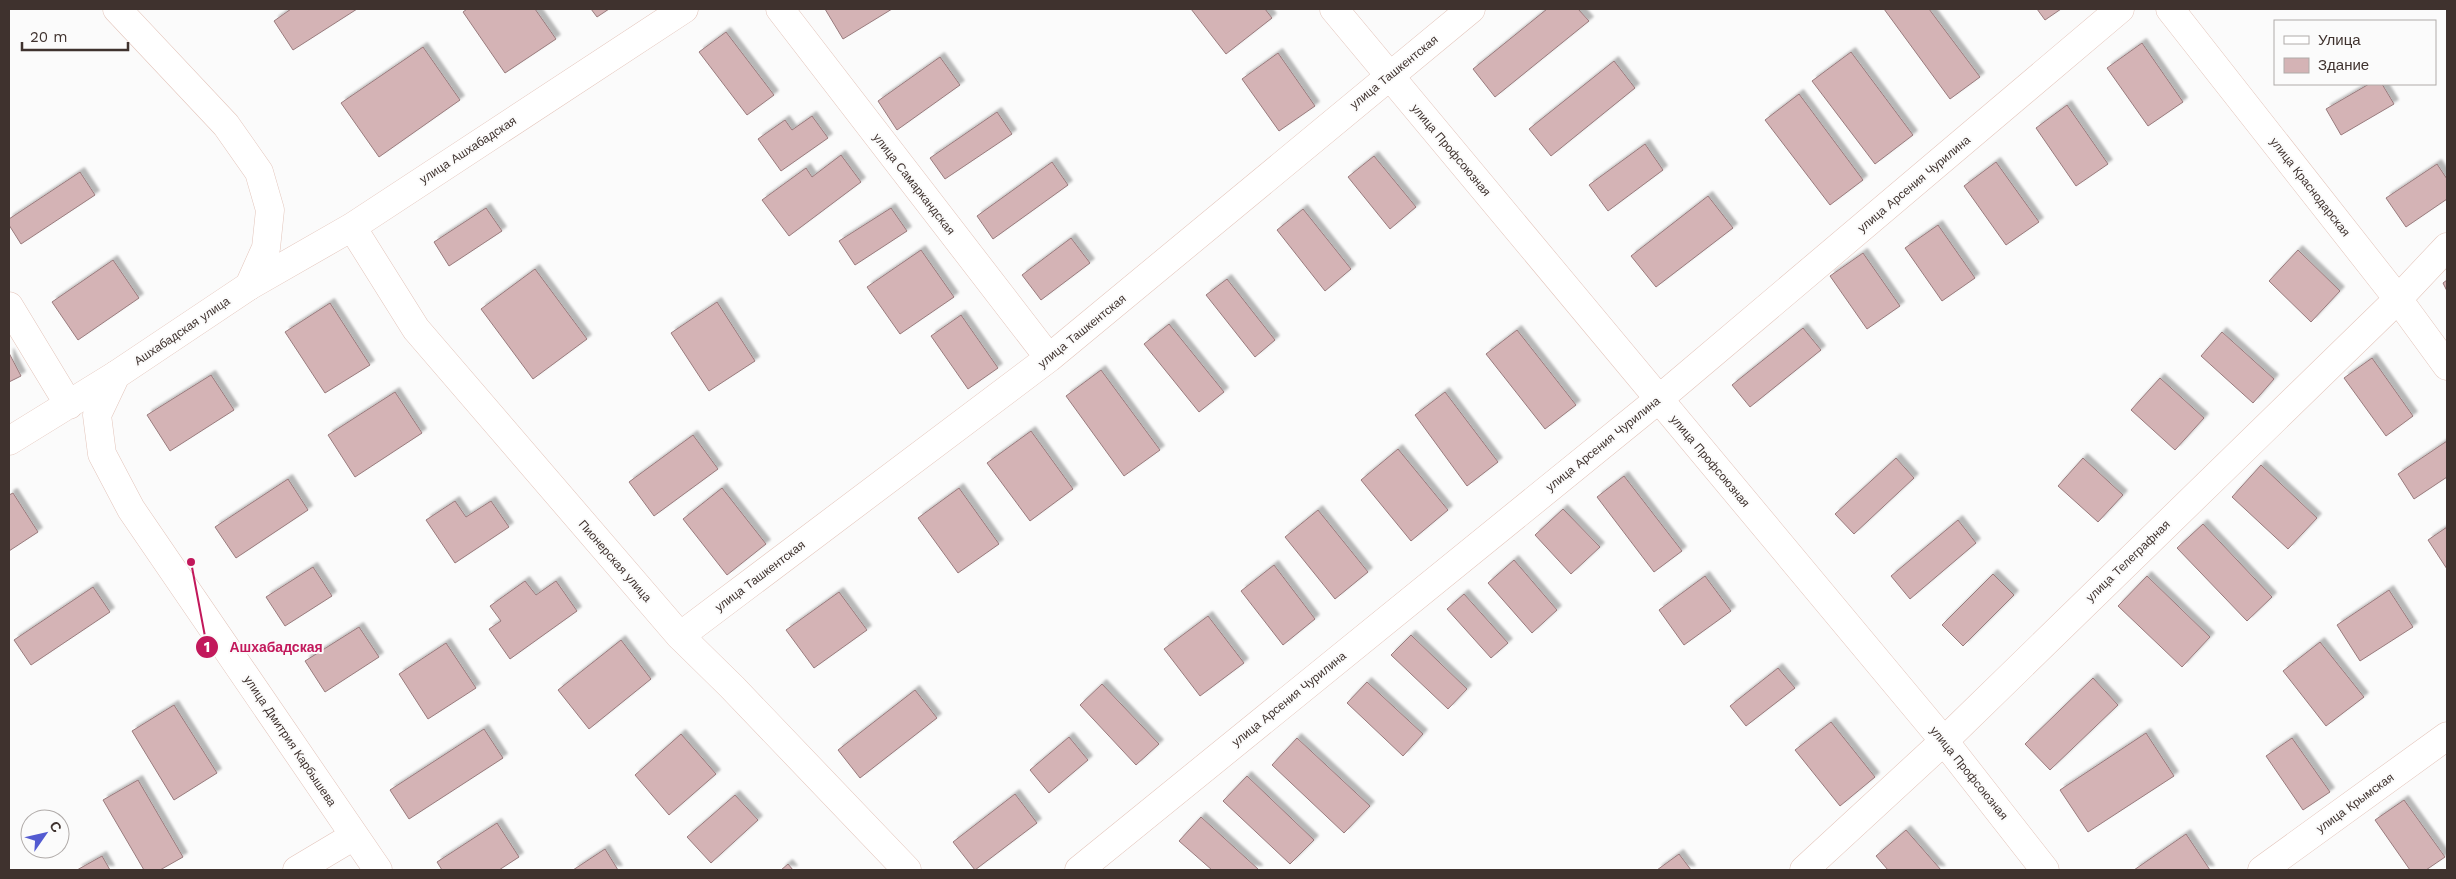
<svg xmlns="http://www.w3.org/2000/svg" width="2456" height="879" font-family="'Work Sans',sans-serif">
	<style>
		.building { fill: #d4b3b5; stroke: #997b7d; filter: url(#shadow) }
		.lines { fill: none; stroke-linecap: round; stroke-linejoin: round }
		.minor-casing { stroke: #e3c4ba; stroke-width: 29 }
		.tertiary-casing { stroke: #e3c4ba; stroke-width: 29 }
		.minor { stroke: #fff; stroke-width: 28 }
		.tertiary { stroke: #fff; stroke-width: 28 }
		.labels { text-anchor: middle; stroke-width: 4; stroke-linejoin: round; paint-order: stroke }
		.street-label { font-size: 12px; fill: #3f322e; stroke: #fbfbfb }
		.leader { fill: none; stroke: #c2185b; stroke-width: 2 }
		.callout-dot { fill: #c2185b; stroke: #fbfbfb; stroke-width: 2 }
		.mark-label { font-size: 15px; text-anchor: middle; font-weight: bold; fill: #fff }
		.callout-label { font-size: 14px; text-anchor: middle; font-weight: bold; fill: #c2185b; stroke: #fbfbfb; stroke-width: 4; stroke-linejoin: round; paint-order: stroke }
	</style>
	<defs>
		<filter id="shadow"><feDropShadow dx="4.5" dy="-4.5" stdDeviation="1" flood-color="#0004"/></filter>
	</defs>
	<rect width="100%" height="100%" fill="#fbfbfb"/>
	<path class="building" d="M291,9h66l-64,41 -19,-29z
		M467,9h68l21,30 -51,34 -42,-61z
		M591,9h18l-12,8z
		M825,9h67l-49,30z
		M1191,9h74l7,9 -46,36z
		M1547,9h31l11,12 -94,76 -22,-28z
		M1884,9h45l51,68 -30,22z
		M2037,9h24l-16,11z
		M726,32l48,63 -27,20 -48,-63z
		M2142,43l41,59 -35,24 -41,-58z
		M423,47l37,53 -81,57 -38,-54z
		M1851,52l62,83 -38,29 -63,-83z
		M1278,53l37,53 -36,25 -37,-52z
		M940,57l20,28 -63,45 -19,-29z
		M1614,61l21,27 -84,68 -22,-27z
		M2369,84h13l12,20 -53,31 -15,-26z
		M1799,94l64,86 -33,25 -65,-85z
		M2067,105l41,59 -32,22 -40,-58z
		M997,112l15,22 -67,45 -15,-21z
		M812,116l16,22 -47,33 -23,-32 27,-19 7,10z
		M1645,144l18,26 -55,41 -19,-26z
		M841,155l20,27 -72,54 -27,-36 44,-32 6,9z
		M1374,156l42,51 -26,22 -42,-52z
		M1052,162l16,23 -75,54 -16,-23z
		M1996,162l43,60 -33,23 -42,-59z
		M2437,164l10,15v20l-41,28 -20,-29z
		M80,172l15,23 -74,49 -12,-19v-6z
		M1708,196l25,32 -77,59 -25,-31z
		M486,208l16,23 -53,35 -15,-24z
		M891,208l16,23 -52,34 -16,-24z
		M1303,209l48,60 -26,22 -48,-61z
		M1938,225l37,53 -33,23 -37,-53z
		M1071,238l19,25 -49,37 -19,-25z
		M921,250l33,47 -54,37 -33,-47z
		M2298,250l42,41 -29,31 -42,-41z
		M1863,253l37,53 -33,23 -37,-53z
		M113,260l26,38 -61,42 -26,-38z
		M535,269l52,70 -54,40 -52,-70z
		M1227,279l48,61 -20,17 -49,-62z
		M2447,280v11l-4,-8z
		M717,302l38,59 -46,30 -38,-58z
		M330,303l40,62 -45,28 -40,-61z
		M961,315l37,53 -30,21 -37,-53z
		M1169,324l55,68 -25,20 -55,-68z
		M1803,328l18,22 -71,57 -18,-22z
		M1517,330l59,75 -31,24 -59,-75z
		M2222,332l52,47 -21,24 -52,-47z
		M9,353l12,23 -12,6z
		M2372,358l41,58 -27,20 -42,-58z
		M1101,370l59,80 -36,26 -58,-80z
		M211,375l23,35 -64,41 -23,-36z
		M2160,378l44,40 -29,32 -44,-40z
		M395,392l27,41 -67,44 -27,-42z
		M1445,392l53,70 -31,24 -52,-71z
		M1031,431l42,58 -43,32 -43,-58z
		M693,435l25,34 -64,47 -25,-34z
		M2447,441v36l-33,22 -16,-25z
		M1398,449l50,61 -37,31 -50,-61z
		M1896,458l18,20 -60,56 -19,-20z
		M2083,458l40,37 -25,27 -40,-36z
		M2261,465l56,53 -29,31 -56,-52z
		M1624,476l58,75 -28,21 -57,-75z
		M288,479l20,31 -72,48 -21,-31z
		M722,488l44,56 -39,31 -44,-56z
		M959,488l40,56 -41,29 -40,-55z
		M13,493l25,39 -29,19v-56z
		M455,501l11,16 25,-16 18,26 -54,36 -29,-43z
		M1563,509l37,38 -29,27 -36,-39z
		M1318,510l50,62 -33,27 -50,-62z
		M1958,520l18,23 -66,56 -19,-23z
		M2203,524l69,73 -25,24 -70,-73z
		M2447,527v42l-19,-29z
		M1514,560l43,50 -25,23 -44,-50z
		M1274,565l41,54 -32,26 -42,-54z
		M313,567l19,29 -47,30 -19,-29z
		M1993,574l21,21 -51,51 -21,-21z
		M1705,576l26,35 -47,34 -25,-35z
		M2147,576l63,61 -28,30 -64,-61z
		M525,581l11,14 20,-14 21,30 -67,48 -21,-30 12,-8 -11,-15z
		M93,587l17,25 -79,53 -17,-25z
		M2389,590l24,37 -53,34 -23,-36z
		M839,592l28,38 -53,38 -28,-38z
		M1464,594l44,49 -17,15 -44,-49z
		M1208,616l36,47 -44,33 -36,-47z
		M359,627l20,30 -54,35 -20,-31z
		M1411,635l56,54 -19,20 -57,-54z
		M621,640l30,39 -62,50 -31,-39z
		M2320,642l44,55 -38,29 -43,-55z
		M446,643l30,45 -48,31 -29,-45z
		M1778,668l17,20 -49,38 -16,-20z
		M2093,678l25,27 -68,65 -25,-26z
		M1367,682l56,52 -20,22 -56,-53z
		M1102,684l57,60 -23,21 -56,-60z
		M915,690l22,28 -77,60 -22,-28z
		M174,705l43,68 -43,27 -42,-69z
		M1831,722l44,55 -35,29 -45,-56z
		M484,729l19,29 -94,61 -19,-29z
		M2146,733l28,43 -86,56 -28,-42z
		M681,734l35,40 -47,41 -34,-40z
		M1069,737l19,23 -39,33 -19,-23z
		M1297,738l73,68 -26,27 -72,-68z
		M2292,738l38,54 -27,18 -37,-54z
		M1247,776l67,64 -24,24 -67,-63z
		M138,780l45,77 -23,13h-16l-41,-70z
		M1015,794l22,29 -62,47 -22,-28z
		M735,795l23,25 -47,43 -24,-26z
		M2404,800l41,57 -19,13h-16l-35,-50z
		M1201,817l57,52v1h-46l-33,-29z
		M497,823l22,34 -20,13h-57l-5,-8z
		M1906,830l35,40h-53l-12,-14z
		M2186,834l24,36h-76z
		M605,849l13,21h-45z
		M1679,854l12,16h-34z
		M102,856l8,14h-33z
		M788,864l5,6h-12z"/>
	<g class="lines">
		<g class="minor-casing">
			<path id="minor" d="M780,9l269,349
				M1334,9l610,732 101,129
				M2170,9l228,290 49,67
				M352,227l64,102 264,307 52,51 175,183
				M249,286l103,-59 332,-218
				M9,306l60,99
				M9,441l107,-66
				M680,636l369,-278 422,-349
				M297,870l57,-34
				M1079,870l580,-471 461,-390
				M1804,870l140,-129 454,-442 49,-52
				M2262,870l185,-134"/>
		</g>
		<g class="tertiary-casing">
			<path id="tertiary" d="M117,9l109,116 33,47 11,38 -4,38 -17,38 -133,89 -19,40 5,39 29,55 247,361"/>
		</g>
		<use href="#minor" class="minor"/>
		<use href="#tertiary" class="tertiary"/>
	</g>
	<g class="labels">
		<g class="street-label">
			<text transform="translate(1394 72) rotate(-39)" y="4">улица Ташкентская</text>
			<text transform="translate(468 150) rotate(-33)" y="4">улица Ашхабадская</text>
			<text transform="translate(1451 150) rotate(50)" y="4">улица Профсоюзная</text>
			<text transform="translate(914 184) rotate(52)" y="4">улица Самаркандская</text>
			<text transform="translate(1914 184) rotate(-40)" y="4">улица Арсения Чурилина</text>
			<text transform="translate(2310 187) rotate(52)" y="4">улица Краснодарская</text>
			<text transform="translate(182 331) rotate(-34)" y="4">Ашхабадская улица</text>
			<text transform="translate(1082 331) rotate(-39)" y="4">улица Ташкентская</text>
			<text transform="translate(1603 444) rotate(-39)" y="4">улица Арсения Чурилина</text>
			<text transform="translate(1710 461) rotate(50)" y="4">улица Профсоюзная</text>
			<text transform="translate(615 561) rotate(49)" y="4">Пионерская улица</text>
			<text transform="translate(2128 561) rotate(-44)" y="4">улица Телеграфная</text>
			<text transform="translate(760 576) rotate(-37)" y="4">улица Ташкентская</text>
			<text transform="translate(1289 699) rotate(-39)" y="4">улица Арсения Чурилина</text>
			<text transform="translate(290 741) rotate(56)" y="4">улица Дмитрия Карбышева</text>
			<text transform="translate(1969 773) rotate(51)" y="4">улица Профсоюзная</text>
			<text transform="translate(2355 803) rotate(-36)" y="4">улица Крымская</text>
		</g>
	</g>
	<path class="leader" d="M191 562L207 647"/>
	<g class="callout-dot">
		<circle cx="191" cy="562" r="5"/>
		<circle cx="207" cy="647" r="12"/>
	</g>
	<g class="mark-label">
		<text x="207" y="652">1</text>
	</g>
	<g class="callout-label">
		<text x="276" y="652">Ашхабадская</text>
	</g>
	<rect width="2456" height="879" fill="none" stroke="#3f322e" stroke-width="20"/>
	<rect x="2274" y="20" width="162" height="65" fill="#fbfbfb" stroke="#b0aba9"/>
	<rect x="2284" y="36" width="25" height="8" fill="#ffffff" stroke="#b0aba9"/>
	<text x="2318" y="45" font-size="15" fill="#3f322e">Улица</text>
	<rect x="2284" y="58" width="25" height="15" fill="#d4b3b5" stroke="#b0aba9"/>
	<text x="2318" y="70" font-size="15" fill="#3f322e">Здание</text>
	<g transform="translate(45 834) rotate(56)"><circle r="24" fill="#fbfbfb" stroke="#b0aba9"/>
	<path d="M0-4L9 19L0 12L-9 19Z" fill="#535bd1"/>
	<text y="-8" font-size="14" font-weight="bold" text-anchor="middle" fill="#3f322e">С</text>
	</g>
	<path d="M22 42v8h106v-8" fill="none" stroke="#3f322e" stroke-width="2.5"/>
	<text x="30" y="42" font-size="15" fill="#3f322e" stroke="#fbfbfb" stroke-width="4" paint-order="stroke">20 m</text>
</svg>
